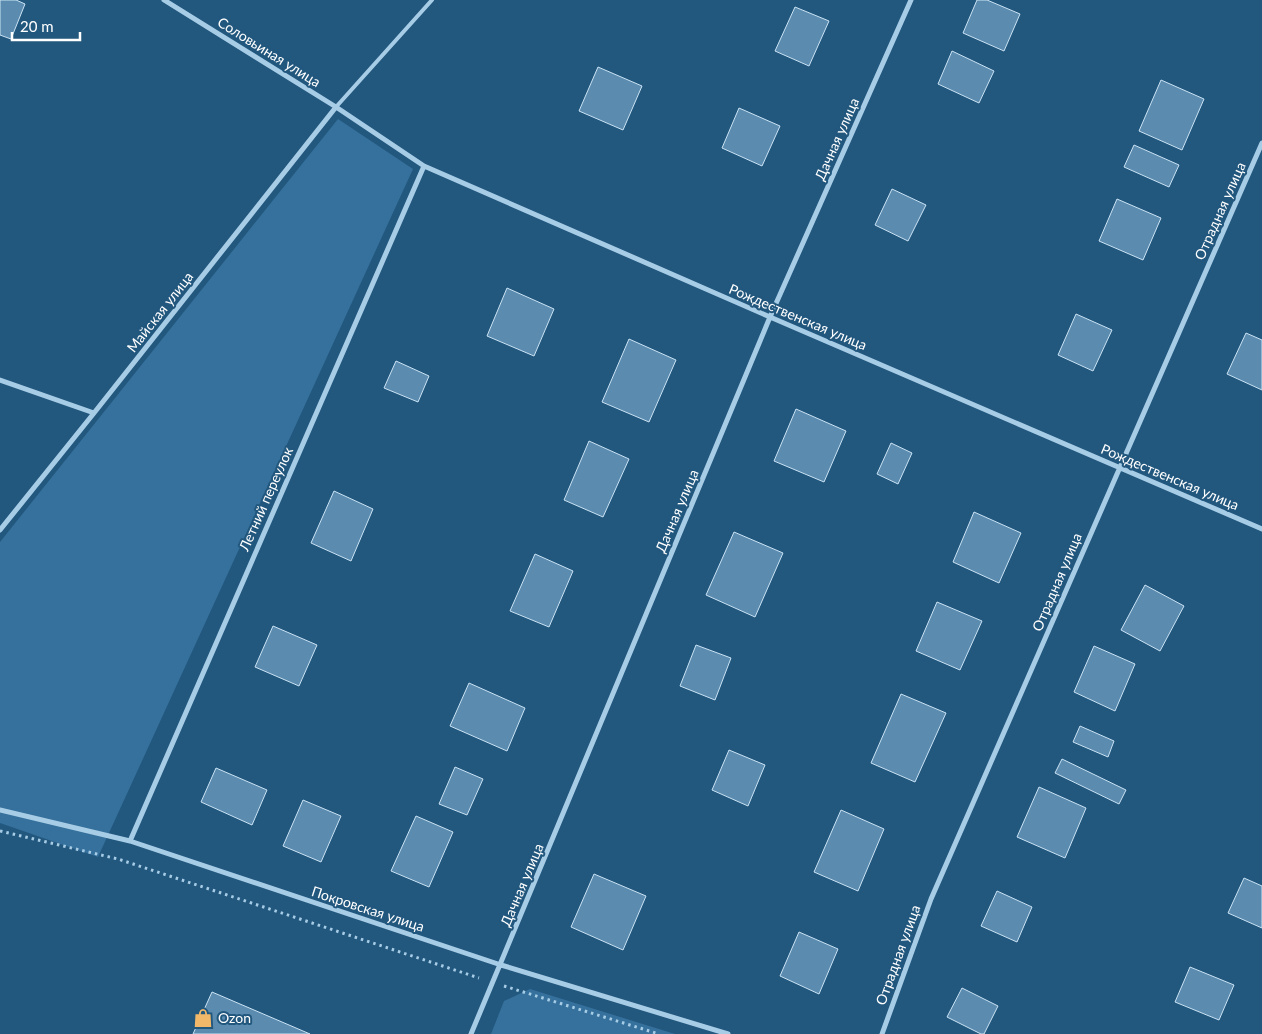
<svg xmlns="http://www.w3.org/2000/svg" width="1262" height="1034" font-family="Lato,sans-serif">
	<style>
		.green { fill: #35719c }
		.building { fill: #5b8caf; stroke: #cae3f5 }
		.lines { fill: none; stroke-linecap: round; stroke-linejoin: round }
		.path { stroke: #a7cce6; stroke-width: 3; stroke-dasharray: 2.5 4; stroke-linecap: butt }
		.service { stroke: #a7cce6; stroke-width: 4 }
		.minor { stroke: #a7cce6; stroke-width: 5 }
		.labels { text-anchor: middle; stroke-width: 4; stroke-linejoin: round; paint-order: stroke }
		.street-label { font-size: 14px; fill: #fff; stroke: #22577e }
		.poi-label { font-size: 14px; fill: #fff; stroke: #22577e; text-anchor: start }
	</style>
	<rect width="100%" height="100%" fill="#22577e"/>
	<path class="green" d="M338,119l75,50 -315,688 -98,-34v-281z
		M530,989l145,45h-184l13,-33z"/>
	<path class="building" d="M0,0h16l9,4 -14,35 -11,-4z
		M977,0h10l33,14 -16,37 -41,-18z
		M795,7l34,14 -20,45 -34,-15z
		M952,51l42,20 -15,32 -41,-19z
		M598,67l44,19 -19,44 -44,-19z
		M1161,80l43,19 -22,51 -43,-19z
		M739,108l41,18 -18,40 -40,-18z
		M1134,145l45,20 -10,22 -45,-20z
		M892,189l34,16 -18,36 -33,-16z
		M1117,199l44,19 -18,42 -44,-19z
		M507,288l47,21 -20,47 -47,-20z
		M1076,314l36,16 -19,41 -35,-16z
		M1246,333l16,7v50l-35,-16z
		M629,339l47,21 -27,62 -47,-20z
		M396,361l33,15 -11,26 -34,-14z
		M796,409l50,22 -22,51 -50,-21z
		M589,441l40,18 -26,58 -39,-17z
		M891,443l21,10 -14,31 -21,-10z
		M334,491l39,18 -22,52 -40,-18z
		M974,512l47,21 -22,50 -46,-21z
		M734,532l49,21 -28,64 -49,-22z
		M535,554l38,17 -24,56 -39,-16z
		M1145,585l39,21 -24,45 -39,-21z
		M937,602l45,19 -22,49 -44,-19z
		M273,626l44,19 -18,41 -44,-19z
		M696,645l35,13 -16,42 -35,-14z
		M1094,646l41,18 -20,47 -41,-19z
		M469,683l56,25 -18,43 -57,-25z
		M901,694l45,19 -31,69 -44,-19z
		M1080,726l34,15 -6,16 -35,-15z
		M729,750l36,15 -17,41 -36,-16z
		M1062,759l64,31 -7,14 -64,-31z
		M455,767l28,12 -16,36 -28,-11z
		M216,768l51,22 -15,35 -51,-23z
		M1039,787l47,21 -21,50 -48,-21z
		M303,800l38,16 -20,46 -38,-16z
		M841,810l43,19 -26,62 -44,-19z
		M416,816l37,16 -24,55 -38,-16z
		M594,874l52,22 -23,54 -52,-23z
		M1244,878l18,8v42l-34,-15z
		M997,891l35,16 -15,35 -36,-16z
		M799,932l39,17 -19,45 -39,-18z
		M1190,967l44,18 -15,35 -44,-18z
		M962,988l36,18 -14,28h-3l-34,-17z
		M212,992l98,42h-117z"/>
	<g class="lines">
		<path class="path" d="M0,831l118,28 361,119
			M504,986l155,48"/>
		<path class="service" d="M336,107l96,-107"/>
		<path class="minor" d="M164,0l172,107 88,59 346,151 492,212
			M0,380l94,33
			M0,530l94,-117 242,-306
			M0,810l130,31 371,124 227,69
			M130,841l294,-675
			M471,1034l299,-717 141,-317
			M882,1034l49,-135 331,-756"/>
	</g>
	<defs>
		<g id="shop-bare" transform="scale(1.5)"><path d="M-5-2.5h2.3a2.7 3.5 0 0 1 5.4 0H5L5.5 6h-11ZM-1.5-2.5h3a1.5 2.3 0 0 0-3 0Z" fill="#f2b869" stroke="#22577e" stroke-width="2.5" paint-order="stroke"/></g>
	</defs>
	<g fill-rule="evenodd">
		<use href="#shop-bare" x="203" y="1018"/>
	</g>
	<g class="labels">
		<g class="street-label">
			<text transform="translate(269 52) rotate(32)" y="5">Соловьиная улица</text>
			<text transform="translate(837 139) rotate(-66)" y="5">Дачная улица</text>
			<text transform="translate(1220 211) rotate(-66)" y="5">Отрадная улица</text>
			<text transform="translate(160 312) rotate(-52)" y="5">Майская улица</text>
			<text transform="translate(798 317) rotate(23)" y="5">Рождественская улица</text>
			<text transform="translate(1170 477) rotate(23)" y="5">Рождественская улица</text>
			<text transform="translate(266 499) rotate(-66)" y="5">Летний переулок</text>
			<text transform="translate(677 511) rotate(-67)" y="5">Дачная улица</text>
			<text transform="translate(1057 582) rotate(-67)" y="5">Отрадная улица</text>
			<text transform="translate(522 885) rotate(-67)" y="5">Дачная улица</text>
			<text transform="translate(368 909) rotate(18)" y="5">Покровская улица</text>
			<text transform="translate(898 955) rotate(-70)" y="5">Отрадная улица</text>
		</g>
		<g class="poi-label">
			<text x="218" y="1023">Ozon</text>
		</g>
	</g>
	<path d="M12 32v8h68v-8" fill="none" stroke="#ffffff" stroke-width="2.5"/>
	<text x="20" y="32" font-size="15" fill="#ffffff" stroke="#22577e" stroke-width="4" paint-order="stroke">20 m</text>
</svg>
